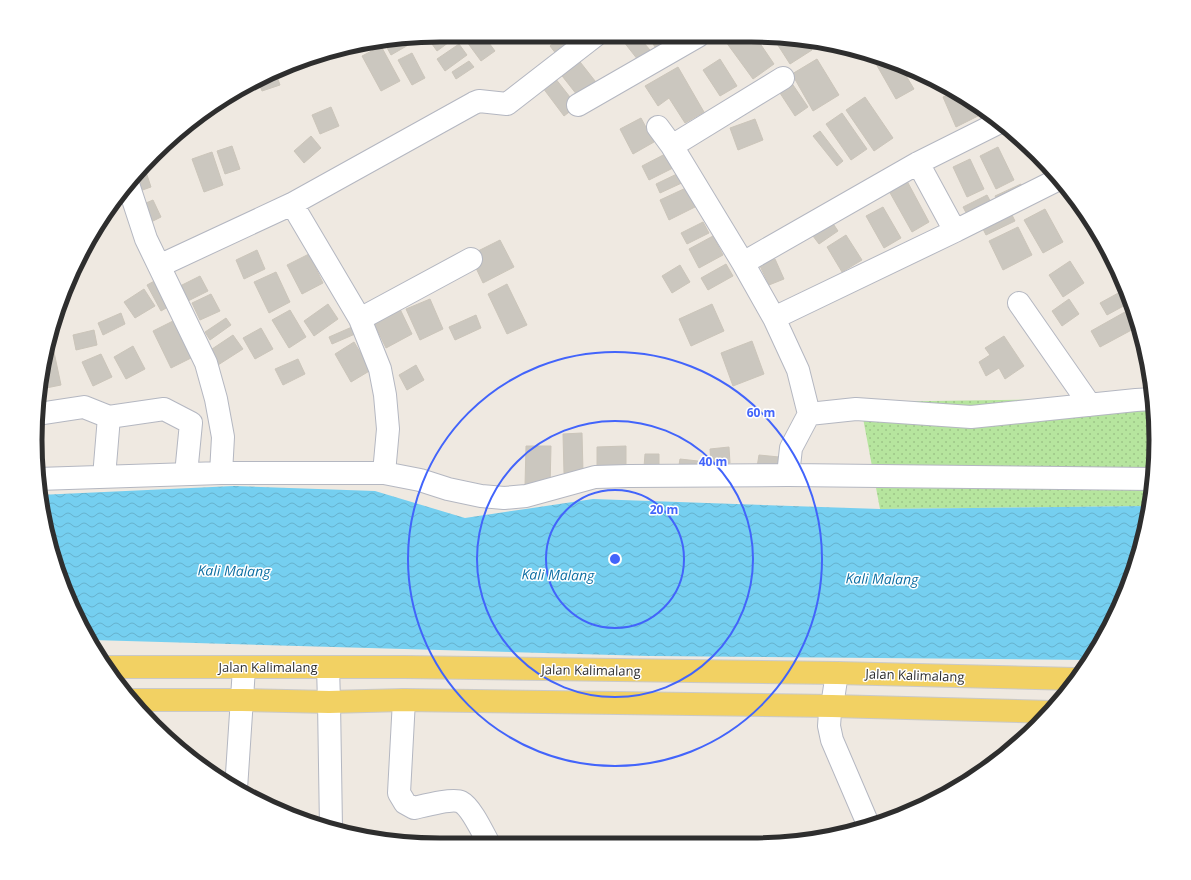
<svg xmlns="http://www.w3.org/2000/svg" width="1191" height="880" font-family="'Open Sans',sans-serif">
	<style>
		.grass { fill: url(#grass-dots) }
		.water { fill: url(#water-waves) }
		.building { fill: #cbc7bf; stroke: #cbc5ba }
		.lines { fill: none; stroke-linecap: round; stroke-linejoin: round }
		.minor-casing { stroke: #b4b7c1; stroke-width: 24 }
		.major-casing { stroke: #c9c9c9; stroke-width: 24 }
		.minor { stroke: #fff; stroke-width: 22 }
		.major { stroke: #f2d163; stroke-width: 22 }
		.ring { fill: none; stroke: #4264fb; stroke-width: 2 }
		.labels { text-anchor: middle; stroke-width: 3; stroke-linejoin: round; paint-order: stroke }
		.street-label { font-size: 13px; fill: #2e2e2e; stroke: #fff }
		.water-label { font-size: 14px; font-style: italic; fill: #0d6fa3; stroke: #fff }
		.rim { fill: none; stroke: #2e2e2e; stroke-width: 5 }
		.centre { fill: #4264fb; stroke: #fff; stroke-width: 2 }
		.ring-label { font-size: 12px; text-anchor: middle; font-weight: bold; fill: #4264fb; stroke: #fff; stroke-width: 3; stroke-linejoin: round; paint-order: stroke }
	</style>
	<defs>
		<pattern id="grass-dots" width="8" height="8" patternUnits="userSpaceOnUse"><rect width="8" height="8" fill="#b6e59e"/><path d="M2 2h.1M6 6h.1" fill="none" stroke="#9dc588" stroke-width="1.8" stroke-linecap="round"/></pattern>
		<pattern id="water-waves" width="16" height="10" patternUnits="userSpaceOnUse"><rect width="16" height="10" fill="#75cff0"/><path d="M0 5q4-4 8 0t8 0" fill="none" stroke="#66b2ce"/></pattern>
	</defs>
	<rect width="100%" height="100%" fill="#efe9e1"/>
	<path class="grass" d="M1153,398l2,15 -2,80 -4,13 -269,3 -20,-107z"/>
	<path class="water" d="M234,486l141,5 90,27 128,-19 287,10 269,-3 -14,64 -33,72 -12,18 -441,-4 -557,-16 -26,-45 -27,-100z"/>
	<path class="building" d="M440,35h15l1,2 -19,14 -10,-14z
		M476,35h7l12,16 -14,10 -14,-19z
		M564,35h12l3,4 -22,16 -7,-9z
		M622,35l16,1 12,14 -12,10 -18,-23z
		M648,36h22l1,1 -16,10z
		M734,36h21l19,28 -21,15 -27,-37z
		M772,36l33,4 7,10 -22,14z
		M415,38l2,2 -26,15 -7,-13z
		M459,44l8,11 -22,16 -8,-12z
		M381,46l19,35 -19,10 -19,-35z
		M412,53l13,25 -13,7 -14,-25z
		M872,54l27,10 15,25 -18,10 -25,-44z
		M577,58l22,28 -18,14 -22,-28z
		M720,59l17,27 -17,10 -17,-26z
		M817,59l22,36 -26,16 -21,-37z
		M469,61l5,6 -18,12 -4,-7z
		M678,67l26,45 -19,11 -16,-25 -11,8 -13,-20z
		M275,71l5,14 -18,6 -5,-12z
		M555,78l22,28 -13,10 -21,-28z
		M791,82l17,25 -13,9 -17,-26z
		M954,92l17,9 7,15 -22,11 -13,-30z
		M865,97l28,41 -19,13 -28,-41z
		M331,107l8,19 -19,8 -8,-19z
		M842,113l25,36 -16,11 -25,-36z
		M641,118l13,24 -21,12 -13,-25z
		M755,119l8,21 -25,10 -8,-22z
		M820,131l23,30 -6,5 -24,-30z
		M311,136l10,12 -17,15 -10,-12z
		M232,146l8,23 -15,5 -8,-23z
		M998,147l16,33 -18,9 -16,-33z
		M212,152l11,33 -19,7 -12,-33z
		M669,152l8,14 -28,14 -7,-14z
		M970,159l14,30 -17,8 -14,-30z
		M144,166l7,21 -17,6 -4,-12 5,-8z
		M681,172l5,9 -26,12 -4,-9z
		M907,181l22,41 -17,10 -23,-41z
		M1021,184l4,9 -26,12 -4,-9z
		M688,187l9,19 -28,14 -9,-20z
		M987,195l7,13 -24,12 -7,-13z
		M153,200l8,17 -14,7 -8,-18z
		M883,207l18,31 -17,10 -18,-32z
		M1045,209l18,33 -20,11 -19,-33z
		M1010,211l5,10 -29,14 -5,-10z
		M703,222l6,11 -22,11 -6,-11z
		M832,222l6,9 -19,13 -6,-8z
		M1018,227l14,28 -29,15 -14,-29z
		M846,235l16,25 -20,12 -15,-25z
		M713,236l10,19 -24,13 -10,-19z
		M500,240l14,27 -31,16 -13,-28z
		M257,250l8,19 -21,10 -8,-19z
		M309,254l14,29 -21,11 -15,-29z
		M775,259l9,20 -15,6 -9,-19z
		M1070,261l14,22 -21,14 -14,-22z
		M726,264l7,12 -25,14 -7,-12z
		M680,265l10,17 -18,11 -10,-17z
		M276,272l14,30 -21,11 -15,-31z
		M200,276l8,15 -22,11 -8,-15z
		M160,278l13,26 -12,7 -14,-26z
		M507,284l20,41 -20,9 -19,-40z
		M144,289l11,17 -20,12 -11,-16z
		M1122,291l7,12 -22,12 -7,-12z
		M211,294l9,17 -20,9 -8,-17z
		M430,299l13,30 -23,11 -14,-31z
		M1069,299l10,15 -17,12 -10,-15z
		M328,304l10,15 -24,17 -10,-15z
		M712,304l12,27 -33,15 -12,-27z
		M399,307l13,27 -26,14 -13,-27z
		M1132,308l7,18 -39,21 -9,-16z
		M290,310l16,27 -17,11 -17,-28z
		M121,313l4,11 -22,11 -5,-12z
		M476,315l5,13 -26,12 -6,-13z
		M226,318l5,7 -21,15 -5,-8z
		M175,320l18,37 -22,11 -18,-37z
		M352,327l3,7 -23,10 -3,-7z
		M261,328l12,21 -18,10 -12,-21z
		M94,330l3,15 -21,5 -3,-15z
		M233,335l10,14 -25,16 -9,-14z
		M1004,336l20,30 -19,13 -6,-11 -13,8 -7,-14 11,-7 -5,-7z
		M51,338l10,47 -15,3 -4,-20 1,-7z
		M752,341l12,33 -31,12 -12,-33z
		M354,342l17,28 -20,12 -16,-28z
		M133,346l12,23 -19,10 -12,-22z
		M101,354l11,23 -19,9 -11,-24z
		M298,359l7,15 -22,11 -8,-16z
		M416,365l8,15 -17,10 -8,-15z
		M582,433l1,39 -19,1 -1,-39z
		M526,446h25l-1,41 -25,-1z
		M626,446v25l-29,1v-25z
		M729,447l1,16 -19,1 -1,-15z
		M645,454h14v14l-15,-1z
		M759,455l20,2 -2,13 -20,-3z
		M680,459l18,2 -1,7 -18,-3z"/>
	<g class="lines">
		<g class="minor-casing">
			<path id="minor" d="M578,105l120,-69
				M658,127l14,19 71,117
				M672,146l111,-68
				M918,163l37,68 98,-49
				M128,184l18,55 60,124 10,36 7,38 -2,36
				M292,204l68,115 20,50 5,26 3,34 -4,44
				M159,266l133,-62 182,-101 5,-2 28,3 89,-69
				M1019,303l71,102
				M774,318l181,-87
				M360,319l111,-60
				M38,414l46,-7 25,10 55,-8 27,14 -5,51
				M809,414l47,-5 115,8 165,-17 17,-1
				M788,475l3,-27 18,-34 -11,-44 -24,-52 -31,-55 175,-100 82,-41
				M104,477l5,-60
				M38,479l183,-6h163l36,7 28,9 33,7 23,2 22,-2 69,-19 34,-1 159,-1 365,4
				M328,667l1,35 2,126
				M837,673l-5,33 -2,6 -1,14 3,14 36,84
				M404,700l-5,93 6,10 9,5c9,-2 39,-10 47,-6 10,5 22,31 28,42
				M236,789l8,-121"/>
		</g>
		<g class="major-casing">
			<path id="major" d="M108,667h297l432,6 238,6
				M131,700h111l87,2 75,-2 428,6 219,6"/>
		</g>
		<use href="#minor" class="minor"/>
		<use href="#major" class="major"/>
	</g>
	<g class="ring">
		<circle cx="615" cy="559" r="69"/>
		<circle cx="615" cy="559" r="138"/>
		<circle cx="615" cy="559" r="207"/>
	</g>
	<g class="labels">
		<g class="street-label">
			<text x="268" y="672">Jalan Kalimalang</text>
			<text transform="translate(591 670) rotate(1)" y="5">Jalan Kalimalang</text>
			<text transform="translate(915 675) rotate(2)" y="5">Jalan Kalimalang</text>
		</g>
		<g class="water-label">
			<text transform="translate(234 571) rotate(1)" y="5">Kali Malang</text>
			<text transform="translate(558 575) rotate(1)" y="5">Kali Malang</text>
			<text transform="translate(882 579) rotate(1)" y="5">Kali Malang</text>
		</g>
	</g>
	<path d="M0 0H1191V880H0ZM440 42H751A398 398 0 0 1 1149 440V440A398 398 0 0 1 751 838H440A398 398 0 0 1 42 440V440A398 398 0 0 1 440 42Z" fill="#fff" fill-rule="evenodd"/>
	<path class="rim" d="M440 42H751A398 398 0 0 1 1149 440V440A398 398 0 0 1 751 838H440A398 398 0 0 1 42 440V440A398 398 0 0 1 440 42Z"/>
	<circle cx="615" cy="559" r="6" class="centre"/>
	<g class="ring-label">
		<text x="761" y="417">60 m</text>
		<text x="713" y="466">40 m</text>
		<text x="664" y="514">20 m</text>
	</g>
</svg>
